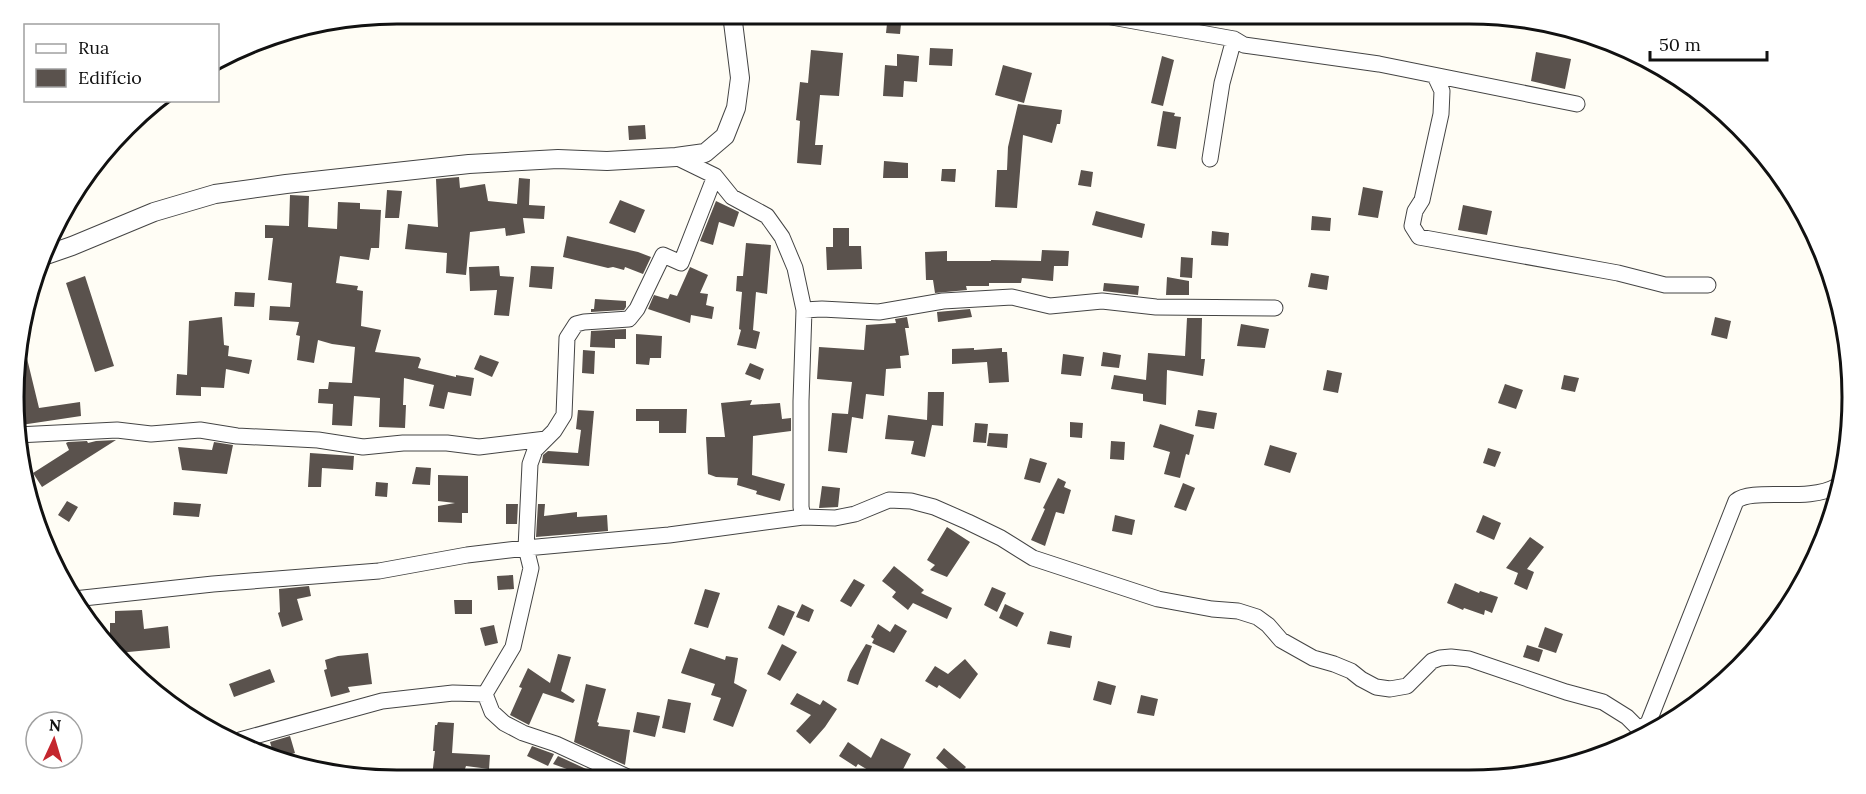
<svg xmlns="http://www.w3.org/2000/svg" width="1866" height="794" font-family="Lora,serif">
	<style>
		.building { fill: #5a524d }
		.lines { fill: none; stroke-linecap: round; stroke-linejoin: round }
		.minor-casing { stroke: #444; stroke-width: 17 }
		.tertiary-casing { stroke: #444; stroke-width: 20 }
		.minor { stroke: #fff; stroke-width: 15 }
		.tertiary { stroke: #fff; stroke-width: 18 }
		.rim { fill: none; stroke: #111; stroke-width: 3 }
	</style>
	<rect width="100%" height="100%" fill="#fffdf5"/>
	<path class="building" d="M888,14h14l-2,20 -14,-1z
		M930,48l23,1 -1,17 -23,-1z
		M811,50l32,3 -4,43 -19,-1 -5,50h8l-2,20 -24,-2 3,-42 -4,-1 4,-38 8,1z
		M1536,52l35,7 -6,30 -34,-8z
		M897,54l22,2 -2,26 -13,-1 -1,16 -20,-1 2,-31 12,1z
		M1162,56l12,4 -11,46 -12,-3z
		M1003,65l29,8 -8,30 -29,-8z
		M1018,104l44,6 -2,14h-3l-5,19 -29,-8 -6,73 -22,-1 2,-37h10l1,-23z
		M1163,111l12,2 -1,3 7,1 -5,32 -19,-3z
		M645,125l1,14 -17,1 -1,-14z
		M884,161l24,2v15h-25z
		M942,169h14l-1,13 -14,-1z
		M1081,170l12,2 -2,15 -13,-2z
		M459,177l1,11 25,-4 3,17 29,3 2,-26 11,1 -1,26 16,1 -1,13 -21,-1 2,15 -19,3 -1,-8 -35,4 -4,43 -20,-2 1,-20 -42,-4 3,-25 30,3 -2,-48z
		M1363,187l20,4 -5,27 -20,-3z
		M387,190l15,1 -3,27h-14z
		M290,195l19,1 -1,31 29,2 1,-27 22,1v6l21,1 -2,38h-8l-2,12 -29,-4 -4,27 22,3 -1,4 6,1 -2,35 20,4 -6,22 44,5 2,2 -3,9 38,9v-2l18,3 -3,18 -23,-4 -4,17 -15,-3 5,-21 -30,-7 -1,27h3l-1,23 -26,-1 1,-29 -26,-2 -2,30 -20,-1 1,-21 -15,-1 1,-14h9l1,-7 23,1 3,-36 -23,-3 -14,-4 -4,23 -17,-3 3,-24 -4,-1 3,-13 -30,-2 1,-14 20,1 2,-24 -24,-3 5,-42h-8v-13l24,1z
		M620,200l25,10 -10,23 -26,-10z
		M716,201l23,11 -5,15 -15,-5 -6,23 -13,-4z
		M1463,205l29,6 -5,24 -29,-5z
		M1096,211l49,13 -3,14 -50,-13z
		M1312,216l19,2 -1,13 -19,-1z
		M833,228h16v18h12l1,23 -35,1 -1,-23h7z
		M1212,231l17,2 -1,13 -17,-1z
		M567,236l71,16 13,5 -8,17 -18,-7 -1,3 -11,-3 -5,1 -45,-11z
		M746,243l25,2 -4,49 -11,-2 -3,38 7,2 -4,17 -19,-4 4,-15 -2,-1 3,-37 -6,-1 1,-15h6z
		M1042,250l27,1 -1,15h-14l-1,15 -31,-3 -1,5h-32v3h-23l1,4 -32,3 -2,-13h-7l-1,-28 22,-1v10h44v-1l50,1z
		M1181,257l12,1 -1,20 -12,-1z
		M499,266l1,10 14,1 -5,39 -15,-1 3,-25 -27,1 -1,-24z
		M531,266l23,1 -2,22 -23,-2z
		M690,267l18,8 -8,18 8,1 -2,11 8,2 -2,12 -21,-4 -1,8 -42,-14 6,-14 14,4 2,-5 7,2z
		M1311,273l18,3 -2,14 -19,-3z
		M85,276l29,90 -19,6 -29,-89z
		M1167,277l22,4v14h-23z
		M1104,283l35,3 -1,9 -35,-4z
		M235,292l20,1 -1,14 -20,-1z
		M595,299l31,2v6l-2,3 -33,2v-3h3z
		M970,309l2,8 -34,5 -1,-10z
		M222,317l2,28 5,1 -1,10 24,4 -3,14 -23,-5 -2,19 -23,-1v9l-25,-1 1,-21 10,1 2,-54z
		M907,317l2,11h-4l4,27 -9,1 1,12 -15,1 -2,27 -18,-2 -3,25 -11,-2 -5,36 -19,-2 4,-38 16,1 4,-32 -35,-3 2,-32 45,3 2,-25 30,-2 -1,-4z
		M1715,317l16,4 -4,18 -16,-4z
		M1187,318h15l-1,41h4l-2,17 -36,-6 -1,35 -23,-4v-7l-32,-5 3,-14 32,5 2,-27 37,3z
		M1241,324l28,5 -4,19 -28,-2z
		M626,329v10h-11v9l-25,-1 1,-16z
		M636,334l26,2 -1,22h-11l-1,7 -13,-1z
		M24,346l15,62 41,-6 1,14 -60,9 -3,-14 2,-64z
		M974,348v2l28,-2v4h5l2,30 -20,1 -2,-21 -35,2v-15z
		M583,350l12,1 -1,23 -12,-1z
		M1103,352l18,3 -2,13 -18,-2z
		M1063,354l21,3 -3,19 -20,-2z
		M480,355l19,7 -7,15 -18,-8z
		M750,363l14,6 -4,11 -15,-6z
		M1327,370l15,3 -4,20 -15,-3z
		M1564,375l15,3 -4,14 -14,-3z
		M1505,384l18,6 -7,19 -18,-6z
		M928,392h16l-1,34 -11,-1 -7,32 -14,-3 3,-13 -29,-2 3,-24 39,5z
		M752,400l-2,5 30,-2 2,16 9,-1v13l-38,5 -1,39 33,9 -5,17 -24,-7 1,-3 -20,-6 1,-7 -22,-1 -8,-3 -2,-37h19l-4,-34z
		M636,409h51l-1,24h-27v-12h-23z
		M578,410l16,1 -5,55 -47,-3 1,-8 5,-4 30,2 3,-23 -5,-1z
		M1198,410l19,3 -3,16 -19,-3z
		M1070,422l13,1 -1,15 -12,-1z
		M975,423l13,1 -2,19 -13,-1z
		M1160,424l34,11 -5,20 -3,-1 -6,24 -16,-4 6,-22 -17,-5z
		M989,433l19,1 -1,14 -20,-2z
		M116,440l-74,47 -9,-14 36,-23 -3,-7 2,-1 19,-1 1,2 8,-2z
		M1111,441l14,1 -1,18 -14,-1z
		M214,442l19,3 -6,29 -45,-4 -4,-23 34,3z
		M1270,445l27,8 -7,20 -26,-8z
		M1488,448l13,4 -6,15 -12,-4z
		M310,453l44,3 -1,14 -31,-2 -1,19h-13z
		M1030,458l17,5 -7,20 -16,-4z
		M416,467l15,1 -1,17 -18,-1z
		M438,475l30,1v37h-6v10l-24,-1v-16l17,-3 -17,-2z
		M1058,478l8,4 -2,5 7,3 -7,24 -8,-2 -11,34 -14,-6 14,-31 -2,-1z
		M376,482l12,1 -1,14 -12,-1z
		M1183,483l12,5 -9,23 -12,-4z
		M822,486l18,2 -2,19 -19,1z
		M67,501l11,6 -9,15 -11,-7z
		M174,502l27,2 -2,13 -26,-2z
		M506,504h12l-1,20h-11z
		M538,504h7l-1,12 33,-4v5l30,-2 1,16 -72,6z
		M1115,515l20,5 -3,15 -20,-4z
		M1483,515l18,8 -7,17 -18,-8z
		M947,527l23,15 -23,35 -17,-7 5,-5 -8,-5z
		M1530,537l14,10 -17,22 7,3 -7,18 -13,-6 4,-11 -12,-5z
		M894,566l30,24 -3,3 31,15 -5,11 -34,-16 -5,7 -16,-13 4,-5 -14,-11z
		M513,575l1,14 -16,1 -1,-14z
		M854,579l11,6 -14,22 -11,-6z
		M1455,583l24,10 1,-2 18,6 -6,16 -7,-3 -1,5 -20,-7 -1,2 -16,-7z
		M309,586l2,10 -14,3 6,21 -21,7 -4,-14 2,-1 -1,-23z
		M992,587l14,6 -9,19 -13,-7z
		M705,589l15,4 -12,35 -14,-4z
		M454,600h18v14h-17z
		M802,604l12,6 -5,12 -13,-5z
		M1005,604l19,9 -7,14 -18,-9z
		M778,605l17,7 -11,24 -16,-8z
		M142,610l2,19 24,-3 2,22 -52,5 -8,-10v-20h5v-12z
		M878,624l12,8 5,-8 12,7 -13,22 -22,-10 2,-4 -3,-2z
		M494,625l4,18 -13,3 -5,-18z
		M1545,627l18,7 -7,19 -18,-6z
		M1050,631l22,5 -2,12 -23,-4z
		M782,644l15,8 -17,29 -13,-7z
		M866,644l6,2 -14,39 -11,-4 3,-10z
		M1527,645l16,5 -4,12 -16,-5z
		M690,648l35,12 1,-4 12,2 -4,25 13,7 -14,37 -20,-7 8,-22 -10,-3 4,-11 -34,-11z
		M368,653l4,31 -24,3 2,5 -19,5 -7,-27 3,-1 -2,-9 13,-4z
		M558,654l13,3 -10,34 14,9 -2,3 -30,-10 -14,32 -19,-10 12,-27 -3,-1 9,-19 22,15z
		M965,659l13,15 -18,25 -21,-14 -2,3 -12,-7 10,-15 13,8z
		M270,669l5,13 -41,15 -5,-13z
		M1098,681l18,5 -5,19 -18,-5z
		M586,684l20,5 -9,33 2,1 -1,3 32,4 -5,35 -51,-23z
		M797,693l23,12 3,-5 14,9 -12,18 -15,17 -14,-13 15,-16 -21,-11z
		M1141,695l17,4 -4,17 -17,-3z
		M668,699l23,4 -6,30 -23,-5z
		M637,712l23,4 -5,21 -22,-5z
		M438,722l16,1 -2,30 38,2 -1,14 -23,-3 -1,3h-11l-1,9 -21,-2 3,-25h-2l2,-26h2z
		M290,736l5,17 -20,6 -5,-17z
		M881,738l30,16 -13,25h-5l-13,-7 -2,4 -20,-12 -2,3 -17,-11 9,-14 23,16z
		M532,746l22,8 -6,12 -21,-10z
		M944,748l22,19 -9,10 -21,-19z
		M558,756l52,24h-13l-44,-16z"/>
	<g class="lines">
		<g class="minor-casing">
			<path id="minor" d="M1095,14l139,25 10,6 135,19 198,40
				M1435,76l7,15 -1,23 -19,86 -7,11 -3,15 7,11 199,36 47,12h43
				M676,157l39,19 17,21 35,19 15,21 13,31 9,42 -3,91v106l2,10
				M1210,159l12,-76 12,-44
				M804,310l18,-1 57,3 64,-11 69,-4 38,9 52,-5 54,6 119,1
				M17,435l100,-5 34,4 49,-4 37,6 81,4 45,7 40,-4h44l32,4 67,-8
				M74,599l139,-15 166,-13 88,-16 59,-7 143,-13 134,-18 32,1 20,-4 34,-14 22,1 23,6 34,15 33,16 32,20 125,41 54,10 26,2 19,6 11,8 13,15 32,18 21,6 17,7 10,8 15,8 14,2 17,-3 25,-25 8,-3 11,-1 18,2 97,33 37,10 24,15 10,10c6,0 9,-1 12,-6l87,-220c17,-14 72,2 101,-15
				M485,694l28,-47 18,-79 -5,-20 4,-84 5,-14 19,-19 10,-16 3,-77 9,-14 8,-2 45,-3 8,-10 26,-54 18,8 34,-87
				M485,694l7,18 12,11 19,10 33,11 78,36
				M240,740l142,-39 71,-8 32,1"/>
		</g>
		<g class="tertiary-casing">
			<path id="tertiary" d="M46,255l26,-9 82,-34 61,-18 71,-10 183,-20 89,-5 49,2 69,-4 29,-4 20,-17 11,-28 4,-30 -8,-64"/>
		</g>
		<use href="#minor" class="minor"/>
		<use href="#tertiary" class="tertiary"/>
	</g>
	<path d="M0 0H1866V794H0ZM397 24H1469A373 373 0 0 1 1842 397V397A373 373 0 0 1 1469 770H397A373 373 0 0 1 24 397V397A373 373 0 0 1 397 24Z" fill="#fff" fill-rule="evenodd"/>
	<path class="rim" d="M397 24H1469A373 373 0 0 1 1842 397V397A373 373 0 0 1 1469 770H397A373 373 0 0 1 24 397V397A373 373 0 0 1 397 24Z"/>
	<rect x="24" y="24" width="195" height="78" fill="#ffffff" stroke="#a0a0a0" stroke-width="1.5"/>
	<rect x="36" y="44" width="30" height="9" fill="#ffffff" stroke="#a0a0a0" stroke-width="1.5"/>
	<text x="78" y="54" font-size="18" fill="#111111">Rua</text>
	<rect x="36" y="69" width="30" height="18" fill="#5a524d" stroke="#a0a0a0" stroke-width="1.5"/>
	<text x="78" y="84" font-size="18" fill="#111111">Edifício</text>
	<g transform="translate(54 740) rotate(4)"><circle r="28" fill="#ffffff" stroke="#a0a0a0" stroke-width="1.5"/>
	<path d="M0-4.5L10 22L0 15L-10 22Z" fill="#c4262e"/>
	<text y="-9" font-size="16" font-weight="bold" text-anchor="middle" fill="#111111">N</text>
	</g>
	<path d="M1650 51v9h117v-9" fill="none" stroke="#111111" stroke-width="3"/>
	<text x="1659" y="51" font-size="18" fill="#111111" stroke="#ffffff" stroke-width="4.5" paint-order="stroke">50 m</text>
</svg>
